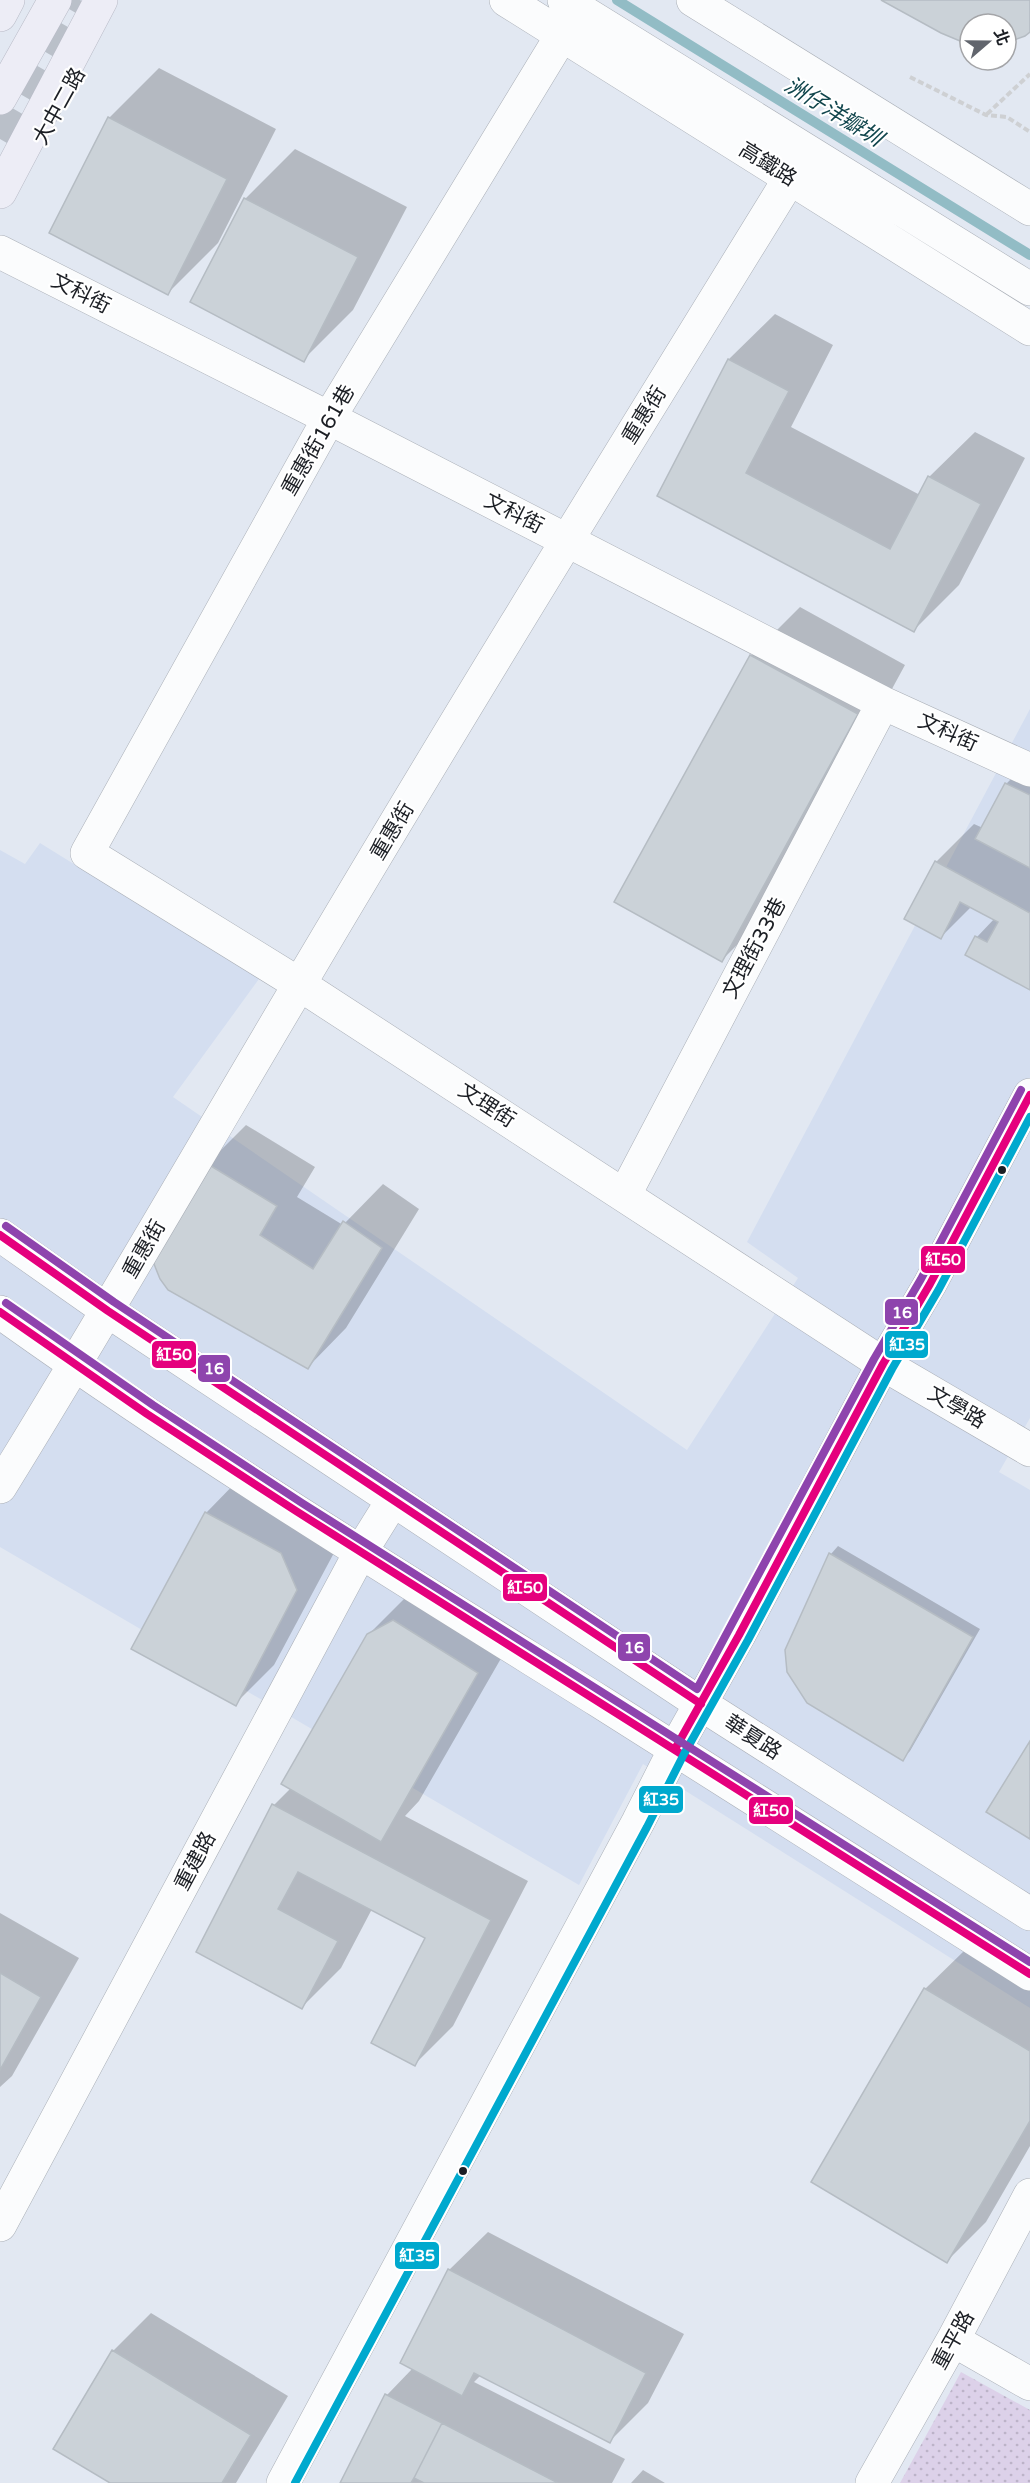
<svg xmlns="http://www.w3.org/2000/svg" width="1030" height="2483" font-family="'Varela Round','Noto Sans TC',sans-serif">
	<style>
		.built { fill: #d4def0 }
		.park { fill: url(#park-dots) }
		.shadow { fill: #0003 }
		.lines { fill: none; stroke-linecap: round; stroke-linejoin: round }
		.stream { stroke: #92bcc5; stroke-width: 10 }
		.building { fill: #cbd2d8; stroke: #b5bcc3; stroke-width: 1.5 }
		.minor-tunnel { stroke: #bac0c9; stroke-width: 33; stroke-dasharray: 33 16; stroke-linecap: butt }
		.minor-casing { stroke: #aaafb7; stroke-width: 34 }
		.highway-casing { stroke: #b9bbc7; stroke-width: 34 }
		.path { stroke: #ced0d3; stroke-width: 4; stroke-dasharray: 6 3; stroke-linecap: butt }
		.minor { stroke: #fbfcfd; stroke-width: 33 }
		.highway { stroke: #ededf6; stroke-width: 33 }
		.bus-1-casing { stroke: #fff; stroke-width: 12 }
		.bus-2-casing { stroke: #fff; stroke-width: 12 }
		.bus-3-casing { stroke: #fff; stroke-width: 12 }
		.bus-1 { stroke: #e5007d; stroke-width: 8 }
		.bus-2 { stroke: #00a9ce; stroke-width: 8 }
		.bus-3 { stroke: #8e44ad; stroke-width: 8 }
		.bus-dot { fill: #1c1f25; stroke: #fff; stroke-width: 2 }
		.labels { text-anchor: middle; stroke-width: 4.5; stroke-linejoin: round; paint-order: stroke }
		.street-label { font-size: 21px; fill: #1c1f25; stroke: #fff }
		.water-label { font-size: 22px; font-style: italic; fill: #10454c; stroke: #fff }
		.line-badge { stroke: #fff; stroke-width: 2 }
		.badge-label { font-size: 16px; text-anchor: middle; font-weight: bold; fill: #fff }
	</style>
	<defs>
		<pattern id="park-dots" width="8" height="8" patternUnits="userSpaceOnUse" patternTransform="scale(1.5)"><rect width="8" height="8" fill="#dcd1e9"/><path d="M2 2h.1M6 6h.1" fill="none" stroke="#bcb3c8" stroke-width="1.8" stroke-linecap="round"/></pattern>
	</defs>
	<rect width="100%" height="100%" fill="#e2e8f2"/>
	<path class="built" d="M1030,709v709l-31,54 31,18v518l-387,-244 -64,121 -579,-338v-697l25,14 15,-21 219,136 -86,118 514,353 111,-172 -51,-36z"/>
	<path class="park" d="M961,2372l69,38v73h-130z"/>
	<path class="shadow" d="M159,68l117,61 -58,114 -50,50 -59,-175z
		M295,149l112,58 -54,103 -50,50 -111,-58 53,-103z
		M775,314l58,31 -42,82 129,68 9,-18 46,-45 50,26 -66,127 -46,46 -254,-136 70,-136z
		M800,607l105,58 -134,246 -49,49 29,-304z
		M1030,760v228l-63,-34 10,-17 18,-19 -23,-12 -31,31 -5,-75 38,-38 9,4 23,-44z
		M246,1125l69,42 -18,30 46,28 40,-41 36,25 -73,119 -38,39 -100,-204z
		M244,1474l91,77 -61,114 -39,39 -29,-191z
		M838,1546l142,83 -70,122 -8,8 -115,-109 44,-96z
		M407,1596l108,38 -96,167 -14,15 123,65 -75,145 -38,38 12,-126 -55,-29 -31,59 -39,39 -104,-55 76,-147 17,-17 77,-153z
		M0,1913l79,45 -67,118 -12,11z
		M964,1951l66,39v156l-44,76 -39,39 -22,-272z
		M488,2232l196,102 -36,69 -38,38 -129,-66 -7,7 151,77 -13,24h-271l46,-88 26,-27 36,-98z
		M151,2313l137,83 -52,87h-124l1,-132z
		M643,2470l22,13h-34z"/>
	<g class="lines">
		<path class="stream" d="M617,0l413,255"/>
	</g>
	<path class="building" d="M881,0h149v32l-5,4 -19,7v-19h-36v18l-10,-1 -19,-8z
		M108,117l119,62 -59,116 -119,-62z
		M244,198l114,59 -54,105 -114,-60z
		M728,359l61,32 -43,82 144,76 38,-73 53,28 -67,128 -257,-136z
		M750,655l108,59 -136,248 -108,-60z
		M1005,783l25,12v73l-55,-29z
		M935,861l95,52v77l-65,-35 10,-19 12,6 11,-20 -38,-20 -19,37 -37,-20z
		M206,1163l71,43 -17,29 53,34 30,-48 39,27 -74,121 -140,-79 -8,-11 -6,-15 3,-15z
		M205,1512l76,41 16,37 -61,116 -105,-57z
		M829,1553l144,84 -70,124 -96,-58 -20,-31 -2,-22z
		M393,1620l85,53 -97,169 -100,-58 86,-150z
		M1030,1741v98l-44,-27z
		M272,1804l219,116 -76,146 -44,-23 54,-105 -127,-66 -20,37 60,32 -36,68 -106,-57z
		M0,1973l41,24 -41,73z
		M924,1988l106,63v70l-83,142 -136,-81z
		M448,2269l198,104 -36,70 -136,-70 -12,23 -62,-33z
		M112,2350l139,85 -29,48h-112l-57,-34z
		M385,2394l57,29 -28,55 -3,5h-71z
		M442,2423l116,60h-134l-10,-5z"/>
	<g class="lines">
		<path class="minor-tunnel" d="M0,139l80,-139"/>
		<g class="minor-casing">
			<path id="minor" d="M506,0l524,329
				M564,0l466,289
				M693,0l337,209
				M562,35l-233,383 -242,435 212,131 584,380 147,86
				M0,252l329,166 554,285 147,67
				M625,1194l258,-491
				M0,1235l108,76 593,393 329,210
				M0,1312c194,139 397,263 599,389 144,90 287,182 431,273
				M0,1487c103,-166 199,-334 299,-502 160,-271 326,-539 491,-807
				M0,2225l360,-672 33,-53
				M953,2340l77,44
				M283,2483l355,-661 37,-73 64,-114 144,-271 47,-80 100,-189
				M872,2483l81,-143 77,-145"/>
		</g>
		<g class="highway-casing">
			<path id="highway" d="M0,15l8,-15
				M0,98l55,-98
				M0,192l101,-192"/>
		</g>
		<path class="path" d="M910,77l76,38 21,2 23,15
			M987,114l43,-40"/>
		<use href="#minor" class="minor"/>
		<use href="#highway" class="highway"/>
		<g class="bus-1-casing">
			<path id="bus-1" d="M0,1235l108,76 593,393
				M0,1312l147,102 149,97 734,463
				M675,1749l64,-114 144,-271 47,-80 100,-189"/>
		</g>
		<g class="bus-2-casing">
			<path id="bus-2" d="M295,2483l352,-656 37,-73 64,-114 144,-271 47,-80 91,-172"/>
		</g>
		<g class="bus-3-casing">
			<path id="bus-3" d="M6,1226l108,76 583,387 177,-330 47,-80 100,-189
				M6,1303l147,102 149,98 728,459"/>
		</g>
		<use href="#bus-1" class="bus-1"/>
		<use href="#bus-2" class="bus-2"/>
		<use href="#bus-3" class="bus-3"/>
	</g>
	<g class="bus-dot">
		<circle cx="1002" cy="1170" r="5"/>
		<circle cx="463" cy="2171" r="5"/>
	</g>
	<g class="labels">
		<g class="street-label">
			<text transform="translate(59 106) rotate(-61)" y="7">大中二路</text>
			<text transform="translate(768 164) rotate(32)" y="7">高鐵路</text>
			<text transform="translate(81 293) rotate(27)" y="7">文科街</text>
			<text transform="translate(644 415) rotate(-58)" y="7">重惠街</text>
			<text transform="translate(318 440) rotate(-60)" y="7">重惠街161巷</text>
			<text transform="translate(514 513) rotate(27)" y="7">文科街</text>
			<text transform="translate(948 732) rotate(24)" y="7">文科街</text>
			<text transform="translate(392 831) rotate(-59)" y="7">重惠街</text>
			<text transform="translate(754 948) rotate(-62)" y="7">文理街33巷</text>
			<text transform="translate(487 1105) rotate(33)" y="7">文理街</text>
			<text transform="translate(144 1249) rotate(-60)" y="7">重惠街</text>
			<text transform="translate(957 1407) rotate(30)" y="7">文學路</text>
			<text transform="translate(753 1737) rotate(33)" y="7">華夏路</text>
			<text transform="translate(195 1861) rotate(-62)" y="7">重建路</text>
			<text transform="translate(953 2340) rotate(-61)" y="7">重平路</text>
		</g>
		<g class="water-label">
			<text transform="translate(834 111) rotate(32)" y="8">洲仔洋瓣圳</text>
		</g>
	</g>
	<g class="line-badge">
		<rect x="920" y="1245" width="46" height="29" rx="6" fill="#e5007d"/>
		<rect x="884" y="1298" width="35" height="28" rx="6" fill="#8e44ad"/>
		<rect x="884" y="1330" width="45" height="29" rx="6" fill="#00a9ce"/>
		<rect x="151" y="1340" width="46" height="29" rx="6" fill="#e5007d"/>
		<rect x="197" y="1354" width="34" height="29" rx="6" fill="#8e44ad"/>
		<rect x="502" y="1573" width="46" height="29" rx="6" fill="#e5007d"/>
		<rect x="617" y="1633" width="34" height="29" rx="6" fill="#8e44ad"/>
		<rect x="638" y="1785" width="46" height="29" rx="6" fill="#00a9ce"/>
		<rect x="748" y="1796" width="46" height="29" rx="6" fill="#e5007d"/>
		<rect x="394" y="2241" width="46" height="29" rx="6" fill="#00a9ce"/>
	</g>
	<g class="badge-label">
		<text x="943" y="1265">紅50</text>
		<text x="902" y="1318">16</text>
		<text x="907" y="1350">紅35</text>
		<text x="174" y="1360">紅50</text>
		<text x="214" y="1374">16</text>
		<text x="525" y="1593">紅50</text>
		<text x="634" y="1653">16</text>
		<text x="661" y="1805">紅35</text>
		<text x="771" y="1816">紅50</text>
		<text x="417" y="2261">紅35</text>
	</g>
	<g transform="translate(988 42) rotate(70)"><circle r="28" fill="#ffffff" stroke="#a4a5a8" stroke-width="1.5"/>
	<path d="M0-4.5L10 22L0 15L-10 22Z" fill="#61656d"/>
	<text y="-9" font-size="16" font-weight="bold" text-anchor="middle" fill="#1c1f25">北</text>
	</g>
</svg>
